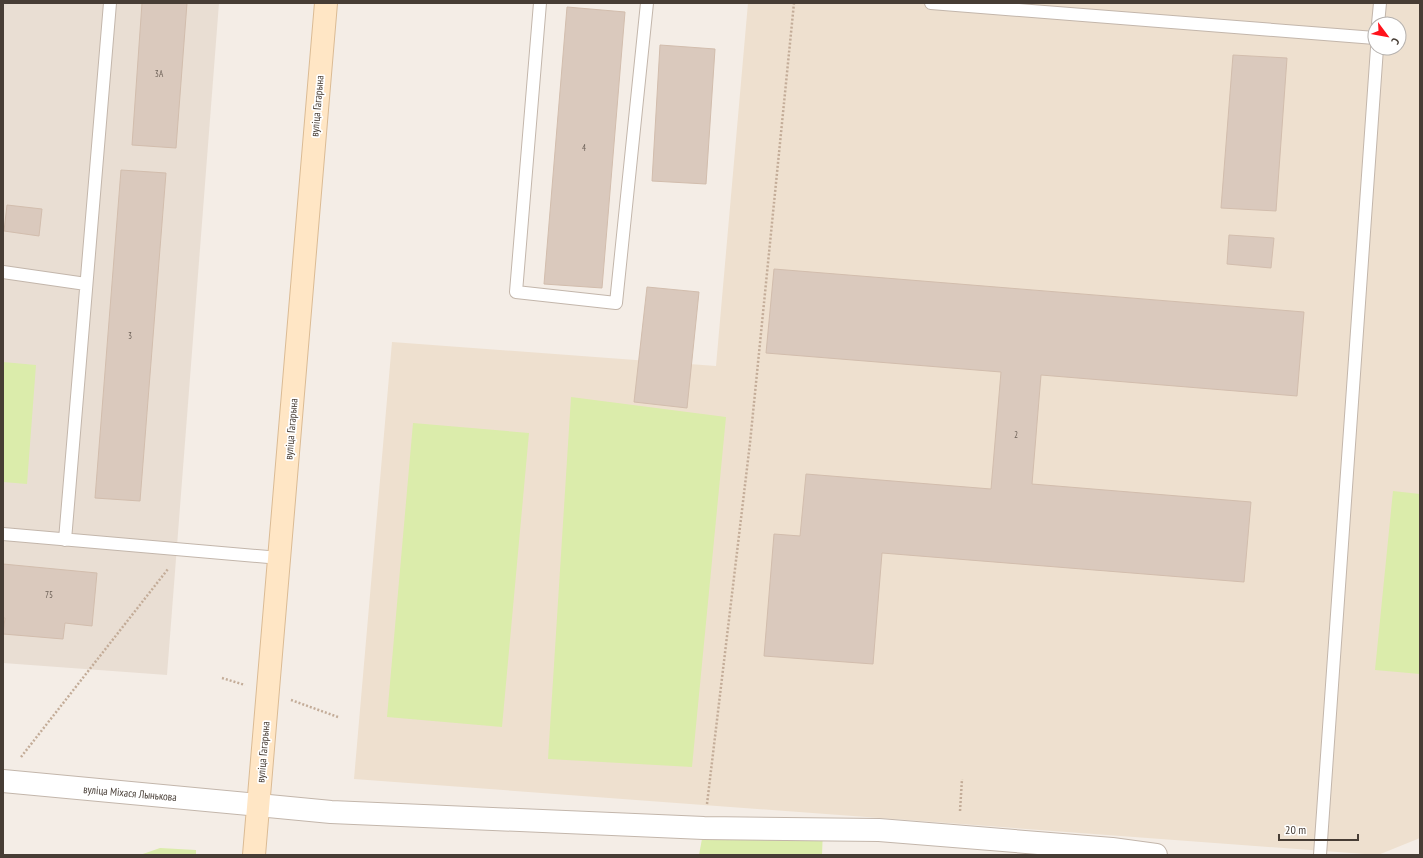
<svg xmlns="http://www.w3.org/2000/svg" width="1423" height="858" font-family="'PT Sans Narrow',sans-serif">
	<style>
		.residential { fill: #e9ded3 }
		.education { fill: #eee0cf; fill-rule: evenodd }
		.green { fill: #dbecab }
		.building { fill: #dac9bd; stroke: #d2bdad }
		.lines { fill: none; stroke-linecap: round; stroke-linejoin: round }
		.service-casing { stroke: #c3b6ab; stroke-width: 14 }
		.minor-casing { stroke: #c3b6ab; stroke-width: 24 }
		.tertiary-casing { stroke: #c3b6ab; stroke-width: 24 }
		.secondary-casing { stroke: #dbbb94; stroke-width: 24 }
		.path { stroke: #c3ac98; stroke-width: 2.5; stroke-dasharray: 2 2; stroke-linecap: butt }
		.service { stroke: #fff; stroke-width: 12 }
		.minor { stroke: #fff; stroke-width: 22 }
		.tertiary { stroke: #fff; stroke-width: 22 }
		.secondary { stroke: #ffe6c5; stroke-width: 22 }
		.labels { text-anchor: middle; stroke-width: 3.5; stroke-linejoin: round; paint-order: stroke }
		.number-label { font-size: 9px; fill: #6c6057 }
		.street-label { font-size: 11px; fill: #473d35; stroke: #fff }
	</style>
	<rect width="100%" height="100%" fill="#f4ede6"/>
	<path class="residential" d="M3,3h216l-52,672 -164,-12z"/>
	<path class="education" d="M748,3h672v835l-42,17 -1024,-76 38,-437 324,24zM1375,24h24v24h-24z"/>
	<path class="green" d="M3,362l33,3 -9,119 -24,-2z
		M571,397l155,20 -34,350 -144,-8z
		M413,423l116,10 -27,294 -115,-10z
		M1393,491l27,3v180l-45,-4z
		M704,828l119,1 -1,26h-123z
		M160,848l36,2v5h-56z"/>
	<path class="building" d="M142,3h45l-11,145 -44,-3z
		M567,7l58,5 -23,276 -58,-4z
		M660,45l55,4 -9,135 -54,-3z
		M1233,55l54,3 -11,153 -55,-3z
		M121,170l45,3 -26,328 -45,-3z
		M7,205l35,4 -3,27 -35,-5z
		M1229,235l45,3 -3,30 -44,-4z
		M774,269l530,43 -7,84 -256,-21 -9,109 219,18 -7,80 -362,-29 -9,111 -109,-8 10,-122 26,2 6,-62 185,15 10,-117 -235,-19z
		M647,287l52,5 -12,116 -53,-6z
		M3,564l94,9 -5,53 -27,-3 -2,16 -60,-5 2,-16h-2z"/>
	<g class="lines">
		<g class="service-casing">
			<path id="service" d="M540,3l-24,289 100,11 31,-300
				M931,3l444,35
				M1378,24l2,-21
				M3,272l83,12
				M3,534l277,24
				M65,540l45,-537
				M1320,855l57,-807"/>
		</g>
		<g class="minor-casing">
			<path id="minor" d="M258,805l73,7 373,16 175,2 233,19 44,6"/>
		</g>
		<g class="tertiary-casing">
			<path id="tertiary" d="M3,781l255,24"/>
		</g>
		<g class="secondary-casing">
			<path id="secondary" d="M254,855l72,-852"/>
		</g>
		<path class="path" d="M222,678l23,7
			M291,700l47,17
			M21,757l147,-188
			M707,804l43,-361 44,-440
			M960,811l2,-32"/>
		<use href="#service" class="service"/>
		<use href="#minor" class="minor"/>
		<use href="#tertiary" class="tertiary"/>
		<use href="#secondary" class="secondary"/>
	</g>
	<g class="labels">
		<g class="number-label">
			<text x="159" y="77">3А</text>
			<text x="584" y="151">4</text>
			<text x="130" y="339">3</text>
			<text x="1016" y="438">2</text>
			<text x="49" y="598">75</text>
		</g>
		<g class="street-label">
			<text transform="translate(317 106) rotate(-85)" y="4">вуліца Гагарына</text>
			<text transform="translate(291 429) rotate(-85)" y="4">вуліца Гагарына</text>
			<text transform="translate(263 752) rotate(-85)" y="4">вуліца Гагарына</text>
			<text transform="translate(130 793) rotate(5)" y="4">вуліца Міхася Лынькова</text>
		</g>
	</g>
	<rect width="1423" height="858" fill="none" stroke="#473d35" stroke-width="8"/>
	<g transform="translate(1387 36) rotate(122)"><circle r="19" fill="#ffffff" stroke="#b5b1ae"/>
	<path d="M0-3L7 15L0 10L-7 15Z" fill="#ff121b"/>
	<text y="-6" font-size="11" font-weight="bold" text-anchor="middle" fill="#473d35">С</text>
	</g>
	<path d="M1279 834v6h79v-6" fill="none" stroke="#473d35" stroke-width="2"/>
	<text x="1285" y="834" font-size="12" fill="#473d35" stroke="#ffffff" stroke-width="3" paint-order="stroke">20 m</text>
</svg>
